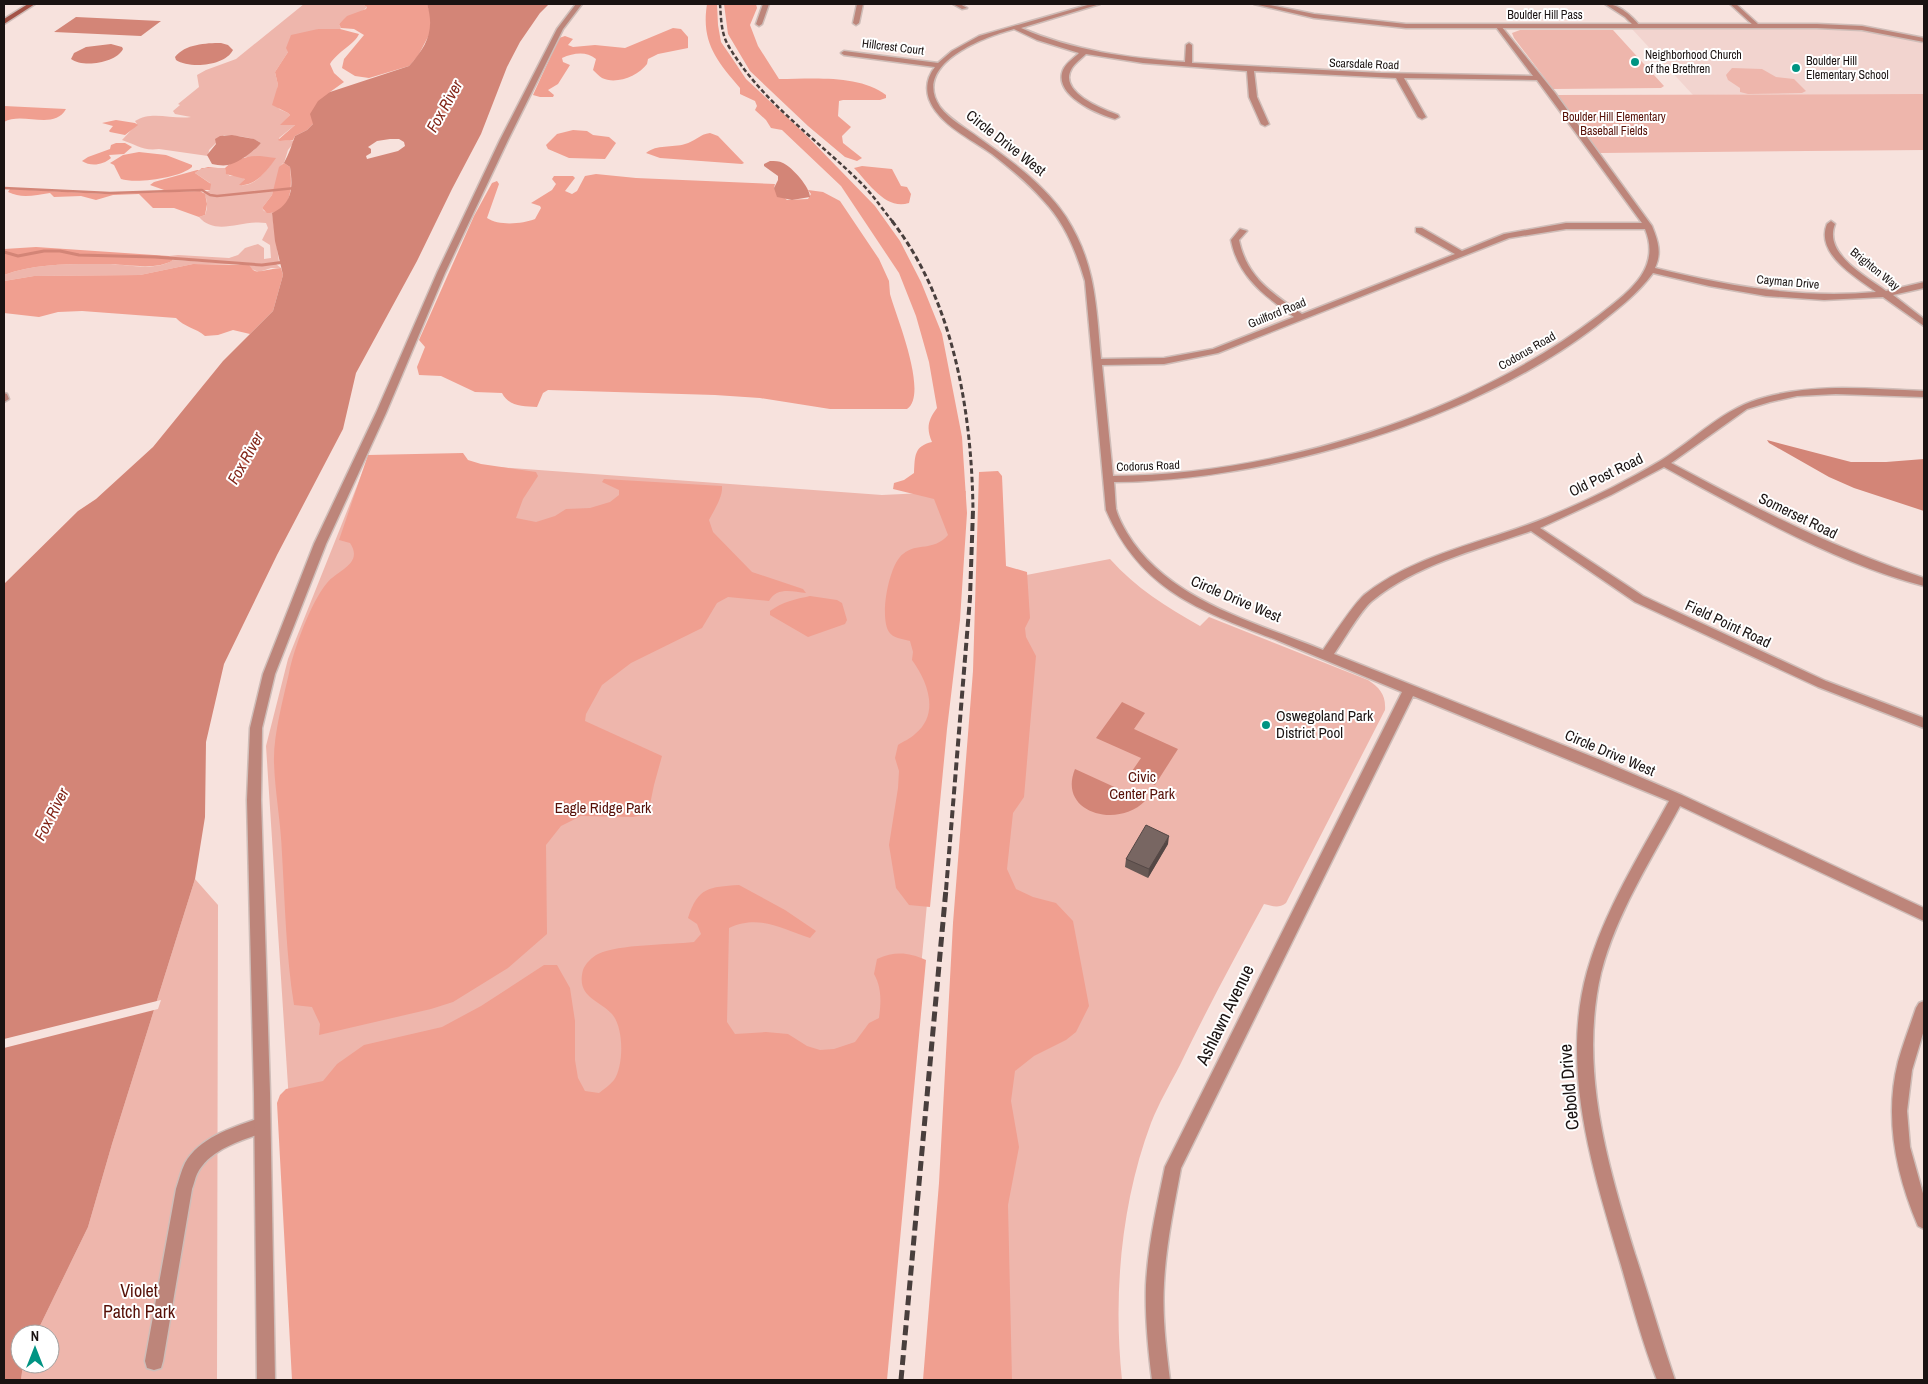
<svg xmlns="http://www.w3.org/2000/svg" width="1928" height="1384" font-family="'Archivo Narrow',sans-serif">
	<style>
		.built { fill: #f2d4cf }
		.green { fill: #eeb6ac }
		.forest { fill: #f09f90 }
		.water { fill: #d38577; fill-rule: evenodd }
		.pier { fill: #f7e2dd }
		.lines { fill: none; stroke-linecap: round; stroke-linejoin: round }
		.stream-far1 { stroke: #d38577; stroke-width: 2.5 }
		.stream { stroke: #d38577; stroke-width: 3 }
		.minor-casing { stroke: #cfbdb8; stroke-width: 3 }
		.tertiary-casing { stroke: #cfbdb8; stroke-width: 3 }
		.secondary-casing { stroke: #cfbdb8; stroke-width: 3 }
		.minor { fill: #bd857a; fill-rule: evenodd }
		.tertiary { fill: #bd857a; fill-rule: evenodd }
		.secondary { fill: #a35346; fill-rule: evenodd }
		.rail-far3 { stroke: #493f3d; stroke-width: 2.5; stroke-dasharray: 4.5 2.5; stroke-linecap: butt }
		.rail-far2 { stroke: #493f3d; stroke-width: 3; stroke-dasharray: 5.5 3; stroke-linecap: butt }
		.rail-far1 { stroke: #493f3d; stroke-width: 4; stroke-dasharray: 8 4; stroke-linecap: butt }
		.rail { stroke: #493f3d; stroke-width: 5; stroke-dasharray: 10 5; stroke-linecap: butt }
		.wall { fill: #675854 }
		.shaded-wall { fill: #544745 }
		.building { fill: #786662; stroke: #544745 }
		.poi-dot { fill: #009483; stroke: #fff; stroke-width: 2 }
		.labels { text-anchor: middle; stroke-width: 4; stroke-linejoin: round; paint-order: stroke }
		.far-street-label { font-size: 12px; fill: #1a1312; stroke: #fff }
		.far-poi-label { font-size: 12px; fill: #1a1312; stroke: #fff; text-anchor: start }
		.far-park-label { font-size: 12px; fill: #561007; stroke: #fff }
		.street-label { font-size: 15px; fill: #1a1312; stroke: #fff }
		.poi-label { font-size: 15px; fill: #1a1312; stroke: #fff; text-anchor: start }
		.park-label { font-size: 15px; fill: #561007; stroke: #fff }
		.water-label { font-size: 16px; font-style: italic; fill: #822518; stroke: #fff }
		.near-street-label { font-size: 18px; fill: #1a1312; stroke: #fff }
		.near-park-label { font-size: 18px; fill: #561007; stroke: #fff }
	</style>
	<rect width="100%" height="100%" fill="#f7e2dd"/>
	<path class="built" d="M1632,29h188l43,2 38,6 23,6v51l-231,1z"/>
	<path class="green" d="M304,4h58l5,3c-7,8 -18,7 -28,17l2,4 -1,1h-22l-30,23 -13,20 3,13 -3,15 4,9 9,4 2,2 -8,9 13,1 -16,13 1,3 10,-1 5,1 -7,9 -4,13 -2,1 -10,31 -10,13 2,3 8,2 7,49 -16,2 -93,-6 -1,-2 9,-1 51,3 9,-3 7,-7 13,-4 6,4v11l7,-1 -1,-13 -8,-5 6,-12 -2,-5c-23,-4 -50,14 -67,-6l6,-2c3,-7 3,-17 -2,-22l7,-3v-7l-15,-10 7,-5h23l1,5 4,3 7,-1 8,4 -5,6c15,2 28,-15 35,-27l-34,-1 12,-6 8,-8c-10,-7 -26,-7 -37,-8l-15,15 -1,6 -49,-7c-17,2 -22,-4 -37,-9l15,-16 -2,-3c17,-11 38,-1 56,-4l-16,-3 -2,-3 7,-6 -2,-1 21,-17 -2,-12 9,-5 30,-11z
		M1520,30h93l51,56 -3,2 -108,1 -39,-51 -2,-5z
		M1732,68l30,1 14,8 18,2 12,12 -4,2 -54,1 -8,-2v-4l-12,-8 -2,-5z
		M1924,94v56l-324,3 -48,-58z
		M173,260l87,5 16,-1 5,4h-10l-12,4 -21,-8h-45l-53,11 -106,1 -30,5v-6c32,-12 68,-11 102,-11 21,0 49,8 67,-4z
		M365,466h119l398,29 84,-4 -84,889h-575l-41,-634 22,-87z
		M1110,559c26,29 56,48 90,67l9,-9 159,63c12,8 18,15 17,30l-99,193c-8,6 -13,3 -22,1 -29,53 -58,107 -84,161 -10,19 -21,38 -29,58 -30,80 -38,172 -29,257h-171l29,-796z
		M195,879l23,26 -1,475h-196l2,-16h27v-30h-14l52,-107 24,-83z"/>
	<path class="forest" d="M362,4h65l4,12 -1,17 -12,23 -9,10 -40,12 -14,-2 -13,-8 2,-9 20,-24 -10,-6 -13,-1 -2,-4 8,-8 19,-7 1,-2z
		M707,4h10l1,21 3,17 11,16 14,21 58,54 71,73 25,35 21,41 21,52 20,103 5,76 -7,107 -13,109 -17,178 -21,-2 -13,-17 -7,-43 9,-57 1,-17 -4,-13 3,-13c6,-4 12,-6 17,-11 25,-20 13,-52 -3,-74l1,-8 -3,-11c-8,-2 -17,-3 -21,-9 -10,-15 0,-68 14,-78 14,-12 30,-2 45,-19l-14,-36 -41,-10 1,-6 10,-3 10,-7c1,-17 0,-27 18,-31 -6,-14 -4,-22 5,-34l-8,-46 -13,-46 -17,-43 -58,-87 -59,-56 -11,-2 -5,-8 -11,-10 2,-4 -2,-5 -15,-7v-6c-24,-28 -39,-46 -33,-84z
		M724,4h32l1,4 -7,17 8,21 21,33c32,0 80,-5 107,16v3l-6,2h-37l-4,1 -1,15 13,11 -9,9 1,7 19,15 -5,3 -12,-4 -37,-31 -58,-55 -22,-37z
		M673,28l8,1 7,8v11l-30,6 -10,5 -1,5c-9,12 -31,21 -45,14 -3,-2 -7,-6 -9,-8l3,-11c-10,-8 -22,-6 -34,-1l1,4 7,3 -12,19 -10,6 6,5 -1,2h-13l-7,-2 26,-57 6,-2 8,3 -5,6 5,2 22,-2 30,3z
		M318,29h22l19,5c-4,10 -22,18 -29,30l4,9 10,9 -14,10 -17,32 -6,6 -12,6 -2,4 -13,1 -2,-1 17,-15h-15l10,-10 -2,-2 -16,-8 6,-20 -3,-13 13,-20 -2,-4 5,-13z
		M4,106l62,3c-12,22 -44,2 -62,13z
		M116,120l19,3 3,2 -13,10 -15,-3 -1,-1 4,-5 -11,-3z
		M573,130l14,1 6,4 16,2 7,6 -11,16 -36,-1 -21,-9 -2,-4 11,-11z
		M710,133l8,3 26,27 -2,1 -82,-6 -14,-5c11,-9 26,-5 39,-9 9,-2 15,-10 25,-11z
		M116,143h9l7,4 -8,7 -15,1 2,3c-8,7 -20,9 -29,3l6,-4 22,-8 1,-4z
		M139,152l27,3 26,10v2c-12,11 -56,17 -71,12l-7,-14 -4,-2 13,-8z
		M260,156l16,2c-8,12 -21,29 -37,27l6,-6 -19,-5 -1,-6c10,-9 22,-12 35,-12z
		M284,163l6,4c2,17 3,48 -23,46l-5,-5 10,-13 7,-28z
		M862,166l30,3 9,17 6,1 4,7 -2,9c-23,8 -41,-21 -55,-35z
		M208,167l10,1h-16l-7,5 16,11 -1,6h-46l-14,-5 4,-3z
		M596,174l40,4 139,6 -1,4 13,12 21,-1 3,-5 -3,-4 15,2 17,9 39,58 10,22 1,13c6,22 39,100 17,115h-77l-70,-11 -45,-3 -167,-5 -5,3 -6,14c-14,-1 -28,0 -35,-14l-27,-1 -34,-16 -22,-1 -2,-8 8,-20 -6,-7 55,-124 18,-33 5,-2 2,3 -12,34c12,8 35,6 48,1l6,-11 -1,-2 -9,-3 21,-13 4,-6 -4,-5 2,-3h19l2,2 -10,13 7,3 5,-3 8,-15z
		M10,189l96,5 94,-3 5,3 2,10 -2,11 -6,2 -25,-9h-21l-14,-14 -26,1 -17,5 -15,-4 -27,1 -4,-4c-15,2 -28,6 -42,-1z
		M36,247l133,9 4,4c-16,11 -47,4 -67,4 -34,0 -70,-1 -102,11v-26z
		M193,264l56,1c2,2 3,5 6,6 2,2 20,-3 26,-3l2,7 -10,36 -23,23 -17,-4 -15,5 -13,1c-9,-8 -21,-9 -29,-18l-94,-7 -24,1 -19,5 -35,-4v-32l30,-5 106,-1z
		M463,453l5,7 13,4 55,8 2,4 -15,23 -7,19 20,4 19,-6 11,-7 24,-1 20,-6 9,-7v-5l-17,-8 2,-3 118,7c1,11 -8,24 -13,34l4,12 39,40 51,17 3,4c-14,-2 -30,-6 -37,8l-41,-4 -11,6 -15,25 -71,35 -29,22 -16,29 -1,7 77,35 -8,29 -6,29 -15,3 -52,-1 -20,10 -15,19 1,89 -39,34 -55,34 -22,7 -112,26 1,-11 -8,-17 -18,-2c-8,-50 -9,-101 -12,-151 -1,-31 -7,-61 -8,-91 -1,-27 9,-63 15,-90 5,-25 22,-71 38,-90 10,-13 37,-19 23,-40l-11,-3 29,-85z
		M998,471l4,5 4,90 21,6 3,46 -5,10 1,9 10,19 -12,141 -11,16 -6,56 9,20 17,8 23,6 17,18 16,85 -13,26 -10,8 -32,16 -19,15 -4,30 8,46 -11,58 4,175h-89l16,-197 14,-260 20,-252 6,-199z
		M810,596l27,4 5,3 5,17 -2,4 -37,13 -38,-22v-4c12,-9 26,-12 40,-15z
		M739,885l46,25 31,21 -6,7c-29,-9 -50,-24 -81,-10l-2,94 8,12 31,-2 22,2 19,12 13,4 14,-1 21,-7 14,-19 10,-5c2,-15 3,-30 -5,-44l3,-15c18,-8 31,-7 49,1l-39,420h-595l-15,-277 3,-8 6,-6 37,-8 14,-17 27,-19 78,-18 39,-21 63,-41h13l13,23 5,33v39l3,18 7,13 14,2c5,-4 11,-8 15,-13 10,-15 10,-52 -2,-66 -14,-15 -36,-17 -29,-44 2,-6 9,-13 15,-16 21,-10 71,-9 96,-12l7,-8 -4,-10 -9,-6c10,-31 21,-31 51,-33z"/>
	<path class="water" d="M427,4h122l-9,9 -20,29 -13,25 -26,67 -29,55 -35,72 -61,112 -13,56 -66,126 -53,109 -18,78 -1,75 -10,62 -83,265 -24,83 -52,107h-16v30h3l-2,16h-17v-796l74,-73 18,-12 57,-52 70,-86 50,-50 10,-36 -8,-34 -3,-28c21,-9 21,-27 18,-46l-6,-4c5,-9 8,-19 11,-27l12,-6 6,-6 -3,-10 8,-13 12,-9 79,-26c18,-20 26,-36 18,-62zM390,139h9l5,3 1,4 -7,5 -31,8 -1,-3 5,-3v-4l-3,-2 9,-6z
		M76,17l84,4h1l-20,15 -87,-4z
		M221,43l7,2 5,5c-8,16 -43,19 -57,10l-1,-3c10,-13 31,-14 46,-14z
		M111,44l11,3 1,2c-7,14 -40,19 -52,10l3,-6 12,-6z
		M232,135l22,4 7,4c-5,7 -24,21 -33,22 -5,1 -11,0 -16,-1l-5,-9 9,-11 -1,-5 5,-3z
		M770,161c5,0 9,0 13,2 9,4 27,24 27,34l-18,3 -15,-3 -3,-9 4,-8v-4l-14,-10v-2z
		M1767,440l84,22h35l38,-3v52l-70,-23 -25,-11 -60,-34z
		M1122,702l23,11 -11,16 44,20 -23,36 -25,-11 11,-16 -45,-20z
		M1075,769l70,32c-27,28 -88,12 -70,-32z"/>
	<path class="pier" d="M161,1000l-3,9 -154,39v-9z"/>
	<g class="lines">
		<path class="stream-far1" d="M4,188l106,5 92,-3 8,5 7,1 78,-8"/>
		<path class="stream" d="M4,252l14,4 26,-5h16l19,4 76,2 107,8 23,-3"/>
		<g class="minor-casing">
			<path id="minor" d="M763,4h6l-7,20 -3,2 -3,-2z
				M857,4h6l-4,19 -3,2 -3,-2z
				M953,4h7l7,4 -5,1z
				M1091,4h9l-79,24c53,23 107,30 164,34l1,-17 3,-2 3,2v18l189,10 152,3 -37,-49 5,-1 54,67 97,133c6,15 10,27 3,42 73,18 146,31 221,24 -20,-15 -61,-38 -49,-68l4,-3 4,3c-12,30 31,52 51,67l38,-9v6l-31,7 31,24v7l-41,-29 -59,3 -58,-4 -57,-10 -56,-13c-16,22 -37,37 -58,54 -123,94 -327,154 -481,155 1,9 1,18 2,27 2,8 7,17 11,24 41,68 128,89 196,117 10,-14 30,-45 41,-55 46,-37 108,-50 163,-70 43,-16 93,-40 133,-64 36,-22 64,-54 106,-64 51,-14 106,-8 158,-6v6l-88,-3 -39,2 -27,6 -23,7 -76,54c82,44 164,86 253,115v8c-87,-22 -181,-76 -260,-119l-53,28 -71,33 103,68 183,85 98,37v10l-106,-41 -183,-85 -104,-71c-54,19 -114,33 -159,70 -12,10 -28,39 -38,53l264,105 84,36 242,113v13l-244,-115c-29,54 -64,108 -79,167 -22,96 6,190 34,281 14,42 26,85 40,126h-18c-15,-38 -25,-77 -36,-115 -28,-95 -61,-195 -34,-293 17,-61 52,-116 82,-171l-256,-105 -232,472c-7,38 -15,77 -17,115 -2,33 2,65 6,97h-18c-4,-31 -7,-64 -6,-95 2,-40 11,-79 19,-118l237,-475c-41,-17 -82,-34 -123,-51 -77,-30 -138,-49 -173,-131l-21,-229c-9,-30 -20,-58 -42,-81 -15,-17 -33,-32 -51,-46 -21,-15 -54,-30 -63,-55 -4,-12 -1,-23 6,-32l-91,-12 -3,-2 3,-2 94,12 14,-12 27,-15zM1014,29l23,11 42,13c-5,5 -13,10 -16,17 -10,25 34,44 52,49l4,-2 -1,-2c-16,-6 -61,-23 -46,-47 3,-5 9,-9 14,-14l57,9 104,8 2,26 12,27 4,2 4,-2 -12,-27 -3,-26 142,7 22,39 4,2 4,-2 -22,-39 133,2 105,143h-76l-62,11 -42,17 -40,-23h-6v4l39,22 -153,60c-30,-21 -55,-36 -63,-74l8,-9 -7,-2 -9,11c7,37 34,56 63,77l-81,32 -49,9 -63,1c-5,-53 -5,-95 -35,-142 -22,-33 -56,-57 -87,-79 -13,-10 -29,-18 -39,-31 -29,-43 44,-70 74,-78zM1566,229h79c17,41 -18,64 -47,87 -130,99 -322,159 -485,160l-11,-111 62,-1 54,-11 291,-115z
				M1605,4c13,-1 27,12 35,22l-5,1 -10,-10z
				M1730,4h6l22,20v2h-4z
				M4,393l3,1 2,5 -5,3z
				M1924,1001v29l-12,40 -5,41 3,36 14,50v32l-6,-3c-22,-52 -34,-108 -20,-164 5,-18 12,-36 18,-54l3,-5z
				M262,1117l6,2 2,6 -2,6c-25,9 -58,17 -71,43 -2,4 -3,10 -5,15l-29,172 -2,7 -7,2 -7,-2 -2,-7 31,-172c3,-9 5,-18 9,-26 15,-27 50,-36 77,-46z"/>
		</g>
		<g class="tertiary-casing">
			<path id="tertiary" d="M576,4h6l-19,25 -55,111 -63,133 -59,140 -60,131 -51,130 -13,54 -1,72 9,293 5,287h-18l-3,-287 -7,-293 3,-72 13,-54 51,-130 62,-131 61,-140 63,-133 57,-111z
				M1254,4h11l49,10 92,10h411l45,2 62,12v4l-62,-12 -45,-2h-411l-92,-10z"/>
		</g>
		<g class="secondary-casing">
			<path id="secondary" d="M28,4h7l-31,20v-5z"/>
		</g>
		<use href="#minor" class="minor"/>
		<use href="#tertiary" class="tertiary"/>
		<use href="#secondary" class="secondary"/>
		<path class="rail-far3" d="M720,4c1,13 1,29 8,41 31,54 87,93 131,136 13,12 23,28 34,41"/>
		<path class="rail-far2" d="M892,221c62,80 80,192 81,291"/>
		<path class="rail-far1" d="M946,890l24,-292 3,-88"/>
		<path class="rail" d="M901,1380l45,-491"/>
	</g>
	<path class="wall" d="M1168,844l-20,34 -23,-11 1,-8z"/>
	<path class="shaded-wall" d="M1169,836l-1,8 -20,34 1,-9z"/>
	<path class="building" d="M1146,825l23,11 -20,33 -23,-10z"/>
	<g class="poi-dot">
		<circle cx="1635" cy="62" r="5"/>
		<circle cx="1796" cy="68" r="5"/>
		<circle cx="1266" cy="725" r="5"/>
	</g>
	<g class="labels">
		<g class="far-street-label">
			<text x="1545" y="19">Boulder Hill Pass</text>
			<text transform="translate(893 47) rotate(7)" y="4">Hillcrest Court</text>
			<text transform="translate(1364 64) rotate(2)" y="4">Scarsdale Road</text>
			<text transform="translate(1875 269) rotate(39)" y="4">Brighton Way</text>
			<text transform="translate(1788 282) rotate(5)" y="4">Cayman Drive</text>
			<text transform="translate(1277 313) rotate(-22)" y="4">Guilford Road</text>
			<text transform="translate(1527 351) rotate(-30)" y="4">Codorus Road</text>
			<text transform="translate(1148 466) rotate(-2)" y="4">Codorus Road</text>
		</g>
		<g class="far-poi-label">
			<text x="1645" y="59">Neighborhood Church<tspan x="1645" dy="14">of the Brethren</tspan></text>
			<text x="1806" y="65">Boulder Hill<tspan x="1806" dy="14">Elementary School</tspan></text>
		</g>
		<g class="far-park-label">
			<text x="1614" y="121">Boulder Hill Elementary<tspan x="1614" dy="14">Baseball Fields</tspan></text>
		</g>
		<g class="street-label">
			<text transform="translate(1006 143) rotate(38)" y="5">Circle Drive West</text>
			<text transform="translate(1606 475) rotate(-26)" y="5">Old Post Road</text>
			<text transform="translate(1798 516) rotate(26)" y="5">Somerset Road</text>
			<text transform="translate(1236 599) rotate(23)" y="5">Circle Drive West</text>
			<text transform="translate(1728 624) rotate(25)" y="5">Field Point Road</text>
			<text transform="translate(1610 753) rotate(23)" y="5">Circle Drive West</text>
		</g>
		<g class="poi-label">
			<text x="1276" y="721">Oswegoland Park<tspan x="1276" dy="17">District Pool</tspan></text>
		</g>
		<g class="park-label">
			<text x="1142" y="782">Civic<tspan x="1142" dy="17">Center Park</tspan></text>
			<text x="603" y="813">Eagle Ridge Park</text>
		</g>
		<g class="water-label">
			<text transform="translate(444 106) rotate(-61)" y="6">Fox River</text>
			<text transform="translate(245 458) rotate(-61)" y="6">Fox River</text>
			<text transform="translate(51 814) rotate(-63)" y="6">Fox River</text>
		</g>
		<g class="near-street-label">
			<text transform="translate(1225 1015) rotate(-64)" y="6">Ashlawn Avenue</text>
			<text transform="translate(1569 1087) rotate(-95)" y="6">Cebold Drive</text>
		</g>
		<g class="near-park-label">
			<text x="139" y="1297">Violet<tspan x="139" dy="21">Patch Park</tspan></text>
		</g>
	</g>
	<rect width="1928" height="1384" fill="none" stroke="#1a1312" stroke-width="10"/>
	<g transform="translate(35 1349)"><circle r="24" fill="#ffffff" stroke="#a3a1a0"/>
	<path d="M0-4L9 19L0 12L-9 19Z" fill="#009483"/>
	<text y="-8" font-size="14" font-weight="bold" text-anchor="middle" fill="#1a1312">N</text>
	</g>
</svg>
